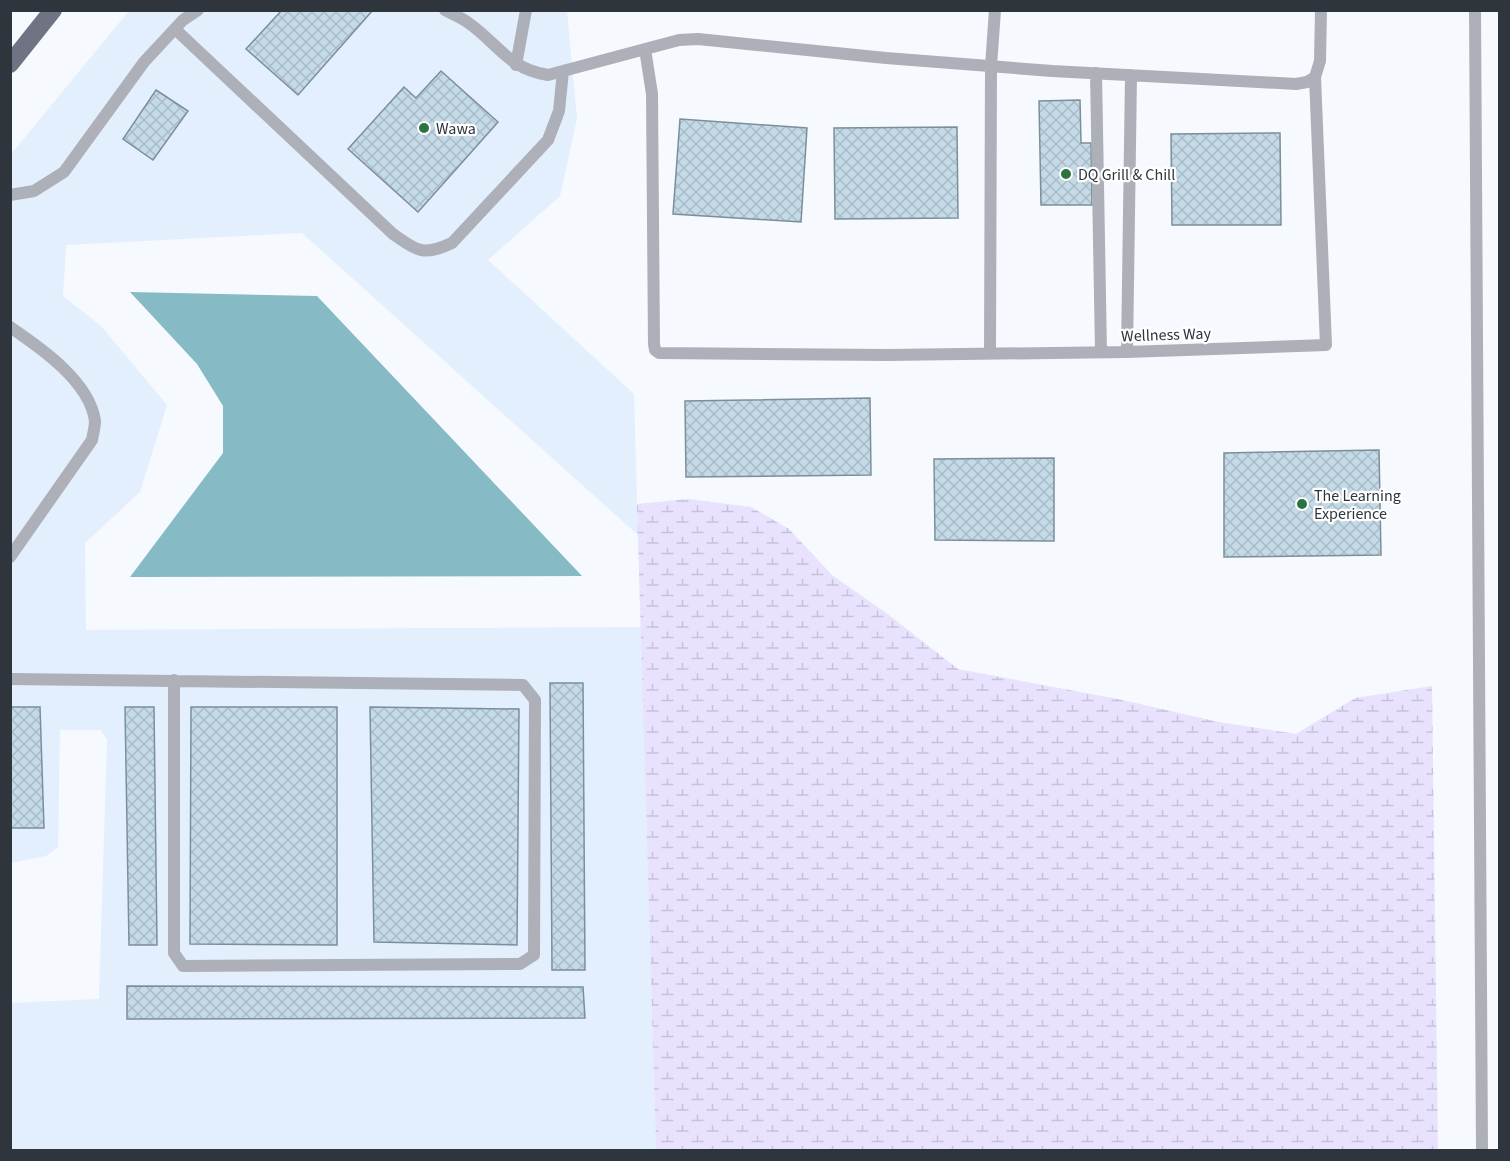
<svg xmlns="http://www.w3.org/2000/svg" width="1510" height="1161" font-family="'Source Sans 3',sans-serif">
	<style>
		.built { fill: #e3effd }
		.wetland { fill: url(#wetland-marsh) }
		.water { fill: #86bbc6 }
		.building { fill: url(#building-cross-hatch); stroke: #7b8f9b; stroke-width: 1.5 }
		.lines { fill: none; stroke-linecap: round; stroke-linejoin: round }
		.lane { stroke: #adb0b9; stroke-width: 12 }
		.primary { stroke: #6f7383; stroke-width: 18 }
		.poi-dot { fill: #2b7441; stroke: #fff; stroke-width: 2 }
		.labels { text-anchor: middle; stroke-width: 4.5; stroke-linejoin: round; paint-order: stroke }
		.poi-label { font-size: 16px; fill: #2f353c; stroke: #fff; text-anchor: start }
		.street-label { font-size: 16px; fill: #2f353c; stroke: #fff }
	</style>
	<defs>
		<pattern id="wetland-marsh" width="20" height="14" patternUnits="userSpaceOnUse" patternTransform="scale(1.5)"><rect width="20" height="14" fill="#e8e2fe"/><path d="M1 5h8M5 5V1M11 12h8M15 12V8" fill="none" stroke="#c7c2db"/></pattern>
		<pattern id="building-cross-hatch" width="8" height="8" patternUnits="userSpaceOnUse" patternTransform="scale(1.5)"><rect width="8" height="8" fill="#c4dae7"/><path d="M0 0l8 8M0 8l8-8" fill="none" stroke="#a9bcc7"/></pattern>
	</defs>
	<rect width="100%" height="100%" fill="#f6f9fd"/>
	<path class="built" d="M129,11h438l10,108 -17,77 -72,64 146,134 4,141 -336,-302 -236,12 -3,51 38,30 66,79 -27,87 -55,51 1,87 555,-3 15,523h-645l-1,-147 89,-4 8,-259 -6,-10h-41l-2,117 -12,9 -35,7v-709z"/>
	<path class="wetland" d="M688,499l63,8 38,22 43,46 57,40 69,54 160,30 101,23 77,12 59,-36 77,-12 6,464h-782l-19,-646z"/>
	<path class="water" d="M130,292l187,4 265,280 -452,1 93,-124v-47l-26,-42z"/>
	<path class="building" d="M282,10h91l-75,85 -52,-46z
		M441,71l57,51 -80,90 -70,-63 56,-62 12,11z
		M156,90l32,21 -35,49 -30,-21z
		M1080,100l1,43h10l1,62h-51l-2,-104z
		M680,119l127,9 -6,94 -128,-8z
		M957,127l1,91 -123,1 -1,-91z
		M1280,133l1,92h-109l-1,-91z
		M870,398l1,77 -185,2 -1,-76z
		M1379,450l2,105 -157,2v-104z
		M1054,458v83l-119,-1 -1,-81z
		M550,683h33l2,287h-33z
		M10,707h30l4,121h-34z
		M125,707h29l3,238h-28z
		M191,707h146v238l-147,-1z
		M370,707l149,2 -2,236 -143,-3z
		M127,986l456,1 2,31 -458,1z"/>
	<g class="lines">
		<path class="lane" d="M445,10c9,5 18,8 25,14 29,21 39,45 78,51l131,-35 19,-1 188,19 166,13 244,13 11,-2 8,-5
			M1475,10l7,1140
			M175,29l218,205c26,18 30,22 59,9l96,-103 11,-29 4,-40
			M645,49l7,45 2,250 1,6 4,3 228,2 240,-3 199,-7 -11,-268 5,-16 1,-51
			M516,65l10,-55
			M1096,73l5,279
			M10,195l24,-4 30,-19 80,-110 39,-42 15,-10
			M10,327c31,21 80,55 85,94 0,6 -2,13 -3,19l-82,117
			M1127,352l4,-277
			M990,353l1,-287 4,-56
			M10,679l513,6 12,15 -1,255 -14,9 -337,2 -9,-13v-273"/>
		<path class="primary" d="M10,64l43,-54"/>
	</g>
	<g class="poi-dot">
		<circle cx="424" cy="128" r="6"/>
		<circle cx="1066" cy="174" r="6"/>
		<circle cx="1302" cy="504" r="6"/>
	</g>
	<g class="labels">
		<g class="poi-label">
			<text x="436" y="134">Wawa</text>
			<text x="1078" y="180">DQ Grill &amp; Chill</text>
			<text x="1314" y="501">The Learning<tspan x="1314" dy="18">Experience</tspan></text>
		</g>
		<g class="street-label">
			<text transform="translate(1166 334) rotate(-2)" y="6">Wellness Way</text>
		</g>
	</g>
	<rect width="1510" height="1161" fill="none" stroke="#2f353c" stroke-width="24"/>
</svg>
